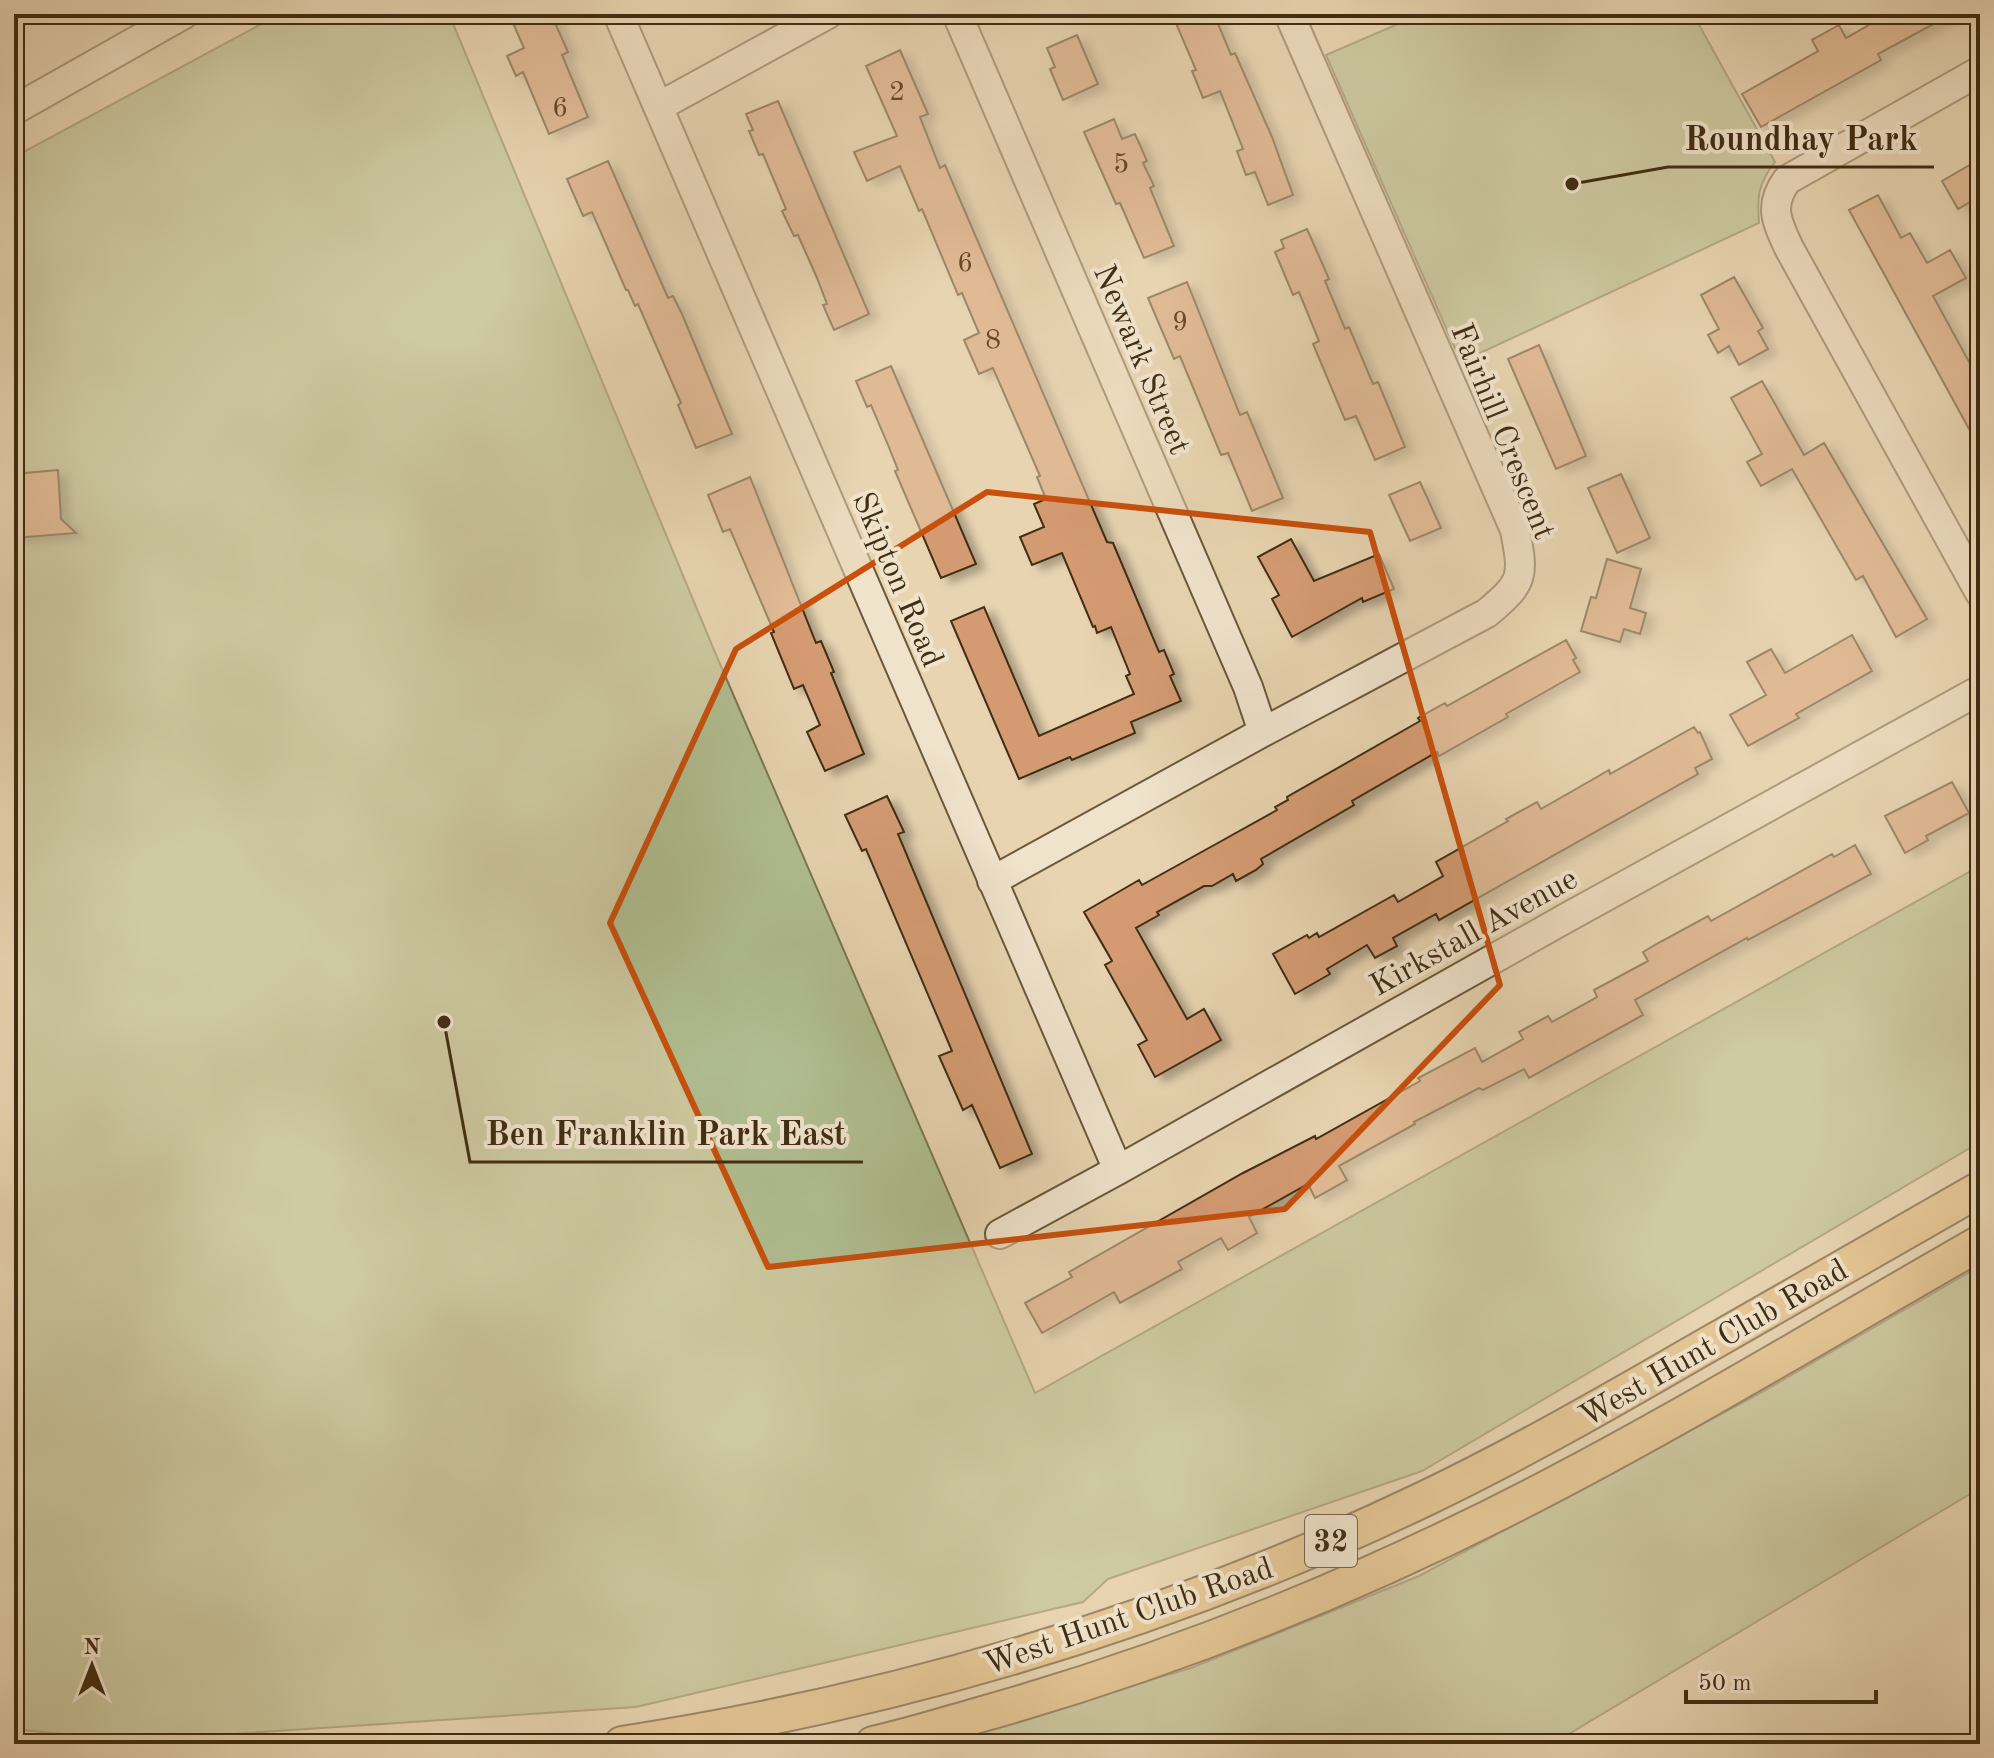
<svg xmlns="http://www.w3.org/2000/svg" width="1994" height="1758" font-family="'Old Standard TT',serif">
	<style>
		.green { fill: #b0be91; stroke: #787652; stroke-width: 2 }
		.building { fill: #d49b73; stroke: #412d12; stroke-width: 2; filter: url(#shadow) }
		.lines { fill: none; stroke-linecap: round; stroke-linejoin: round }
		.minor-casing { stroke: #6b573a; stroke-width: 32 }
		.major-casing { stroke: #412d12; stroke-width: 38 }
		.minor { stroke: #f0e3cc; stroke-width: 28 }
		.major { stroke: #e4ba78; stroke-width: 34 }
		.marked { fill: none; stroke: #c7500d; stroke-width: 6; stroke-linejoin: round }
		.labels { text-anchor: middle; stroke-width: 8; stroke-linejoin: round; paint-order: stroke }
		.number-label { font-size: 28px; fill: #66482a }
		.shield { fill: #f0e3cc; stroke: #76644a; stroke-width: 2 }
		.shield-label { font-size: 30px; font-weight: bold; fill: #412d12 }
		.street-label { font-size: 32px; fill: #412d12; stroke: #f0e3cc }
		.leader { fill: none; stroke: #412d12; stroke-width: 3 }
		.callout-dot { fill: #412d12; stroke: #f0e3cc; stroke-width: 3 }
		.callout-label { font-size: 34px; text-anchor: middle; font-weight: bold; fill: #412d12; stroke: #f0e3cc; stroke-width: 8; stroke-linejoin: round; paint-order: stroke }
	</style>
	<defs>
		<filter id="shadow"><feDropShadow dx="9" dy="5" stdDeviation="4" flood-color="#0004"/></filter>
	</defs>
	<rect width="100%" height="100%" fill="#e8d4b1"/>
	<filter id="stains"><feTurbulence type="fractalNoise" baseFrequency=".0025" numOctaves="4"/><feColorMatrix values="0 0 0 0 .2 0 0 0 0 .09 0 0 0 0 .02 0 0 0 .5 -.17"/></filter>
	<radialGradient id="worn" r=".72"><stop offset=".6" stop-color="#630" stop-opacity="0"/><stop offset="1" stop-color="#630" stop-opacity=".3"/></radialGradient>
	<path class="green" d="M280,14h169l265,636 321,743 945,-527v276l-558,329 -314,108 -25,23 -447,105 -509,34 -113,-12v-1572z
		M1421,14h272l82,148c-17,22 -18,34 -16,61l-298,139 -135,-307z
		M1980,1266v222l-428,256h-620l259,-76 228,-92 338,-181z"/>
	<path class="building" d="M509,14h42l17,38 -6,3 26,62 -39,17 -26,-62 -7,4 -9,-20 17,-8z
		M1172,14h42l17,41 4,-2 37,84 21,58 -25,10 -13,-33 -9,3 -9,-24 6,-2 -23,-58 -17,7 -11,-27 4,-1z
		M1888,14h64l-74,40 3,6 -120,67 -19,-33 76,-43 -6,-11 27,-15 7,13z
		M1077,35l21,49 -35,16 -13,-31 5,-2 -8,-19z
		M900,50l28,64 -8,3 20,51 5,-3 162,377 6,1 46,109 5,-2 10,24 -4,2 11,25 -50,21 4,11 -63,27 -2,-3 -51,22 -68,-158 33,-14 55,129 95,-42 -8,-18 4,-2 -19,-47 -14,6 -2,-7 -2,1 -31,-74 -30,12 -12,-28 24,-10 -10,-23 12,-5 -9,-22 3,-1 -47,-108 -14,6 -15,-34 15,-7 -17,-40 -4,2 -36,-86 -3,2 -19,-45 -33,15 -13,-29 43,-16 -31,-70z
		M778,101l91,213 -35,16 -11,-25 4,-1 -10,-26 -19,-43 -4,1 -12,-25 4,-2 -23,-55 -4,1 -10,-24 4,-1 -7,-16z
		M1114,119l8,20 13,-5 12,27 -4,2 11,23 -4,2 24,58 -30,12 -24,-55 -4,1 -32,-72z
		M1980,159v37l-22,13 -16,-28z
		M608,161l60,137 5,-2 9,18 50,120 -36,14 -18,-43 3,-2 -43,-99 -3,2 -7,-16h-2l-34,-78 -9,4 -16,-37z
		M1878,195l23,43 9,-5 17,30 23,-13 16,28 -33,18 47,86v67l-131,-239z
		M1307,229l22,50 -4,2 20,48 4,-2 24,57 5,-2 27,65 -30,13 -19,-44 -11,4 -32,-76 6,-3 -20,-49 -6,3 -18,-43 9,-4 -3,-8z
		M1734,277l29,51 -5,3 10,18 -29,16 -10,-19 -11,7 -10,-18 11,-6 -18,-34z
		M1187,282l53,133 7,-3 36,86 -31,13 -24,-58 -7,2 -41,-99 -6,3 -26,-61z
		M1539,345l47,111 -30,13 -48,-110z
		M891,366l85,198 -35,14 -46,-107 3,-1 -10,-25 -17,-40 -4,2 -11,-26z
		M1762,381l42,74 20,-12 103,176 -31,18 -33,-61 -7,4 -64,-111 -31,17 -14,-24 15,-8 -31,-56z
		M58,470l3,49 15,14 -62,5v-64z
		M1621,474l29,64 -33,15 -29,-65z
		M750,477l66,166 5,-2 13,31 -3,1 33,81 -39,17 -18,-39 13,-7 -17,-40 -9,4 -23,-56 3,-1 -44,-103 -7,3 -15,-37z
		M1420,482l21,46 -31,13 -21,-46z
		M1291,539l23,42 65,-27 15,35 -31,13 -1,-4 -70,39 -20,-38 7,-4 -21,-38z
		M1607,559l34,10 -11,39 16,5 -6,21 -16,-5 -4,13 -39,-11 10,-34 5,1z
		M1852,635l20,36 -76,43 3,4 -51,28 -18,-31 36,-20 -19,-33 24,-13 14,24z
		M1566,640l10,18 -3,2 7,12 -74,42 2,3 -69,39 -2,-4 -85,49 2,4 -93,54 2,5 -7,6 -20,11 -3,-7 -21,12h-8l-47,26 2,3 -23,13 51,91 17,-10 17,31 -66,37 -17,-32 9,-5 -42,-75 7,-4 -28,-49 55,-32 3,5 74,-41 61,-34 -2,-3 13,-7 -1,-3 133,-76 -2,-3 27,-15 2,3z
		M1694,727l4,6 2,-1 12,27 -17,9 3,6 -259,146 -3,-6 -43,24 4,8 -22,12 -8,-13 -40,24 3,5 -35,20 -22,-40 34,-19 2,3 8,-5 2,4 75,-42 4,7 45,-26 -7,-14 72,-41 -2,-2 31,-17 4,7 49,-28 19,-11 1,4z
		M1952,782l17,31 -43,23 2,4 -23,13 -20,-37z
		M887,796l17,36 -6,2 134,320 -32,14 -28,-63 -9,5 -24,-54 13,-5 -86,-202 -4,2 -17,-36z
		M1855,845l16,29 -123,66 -1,-2 -112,62 8,15 -114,63 -5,-9 -41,21 -4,-2 -65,34 1,2 -76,42 8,14 -32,18 -7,-14 -59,33 8,16 -29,17 -7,-12 -43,24 4,7 -62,34 -6,-11 -72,41 -17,-30 47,-26 -3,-5 174,-99 72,-37 1,3 104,-58 -2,-3 57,-30 7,14 41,-23 -4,-7 29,-16 4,6 45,-25 -3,-7 54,-29 -5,-9 17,-10 48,-26 3,5 121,-67 2,3z"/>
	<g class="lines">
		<g class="minor-casing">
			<path id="minor" d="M618,14l500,1156
				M957,14l291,673 15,45
				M1980,71l-193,109c-19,26 -10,42 2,68l191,345
				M658,107l170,-93
				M14,110l170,-96
				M992,881l271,-149 224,-119c37,-31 37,-36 28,-83l-226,-516
				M1000,1234l118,-64 450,-253 412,-227"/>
		</g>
		<g class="major-casing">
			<path id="major" d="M622,1744c277,-43 547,-123 800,-244 92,-44 180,-94 268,-145 97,-55 193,-111 290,-166
				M873,1744c36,-8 71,-19 106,-29 200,-56 391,-134 574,-230 145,-76 285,-161 427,-242"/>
		</g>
		<use href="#minor" class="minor"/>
		<use href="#major" class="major"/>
	</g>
	<path d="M0 0H1994V1758H0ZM987,492l383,40 130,453 -215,224 -517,58 -158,-344 126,-274z" fill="#e8d4b1" fill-opacity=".55" fill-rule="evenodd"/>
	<path class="marked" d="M987,492l383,40 130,453 -215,224 -517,58 -158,-344 126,-274z"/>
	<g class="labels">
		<g class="number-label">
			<text x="897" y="100">2</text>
			<text x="560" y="116">6</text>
			<text x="1121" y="172">5</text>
			<text x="965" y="271">6</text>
			<text x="1180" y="330">9</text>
			<text x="993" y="348">8</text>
		</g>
		<rect class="shield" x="1305" y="1515" width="52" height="52" rx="6"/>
		<g class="shield-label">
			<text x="1331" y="1551">32</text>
		</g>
		<g class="street-label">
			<text transform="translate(1143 359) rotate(67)" y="11">Newark Street</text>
			<text transform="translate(1504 431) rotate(68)" y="11">Fairhill Crescent</text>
			<text transform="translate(899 579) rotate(67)" y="11">Skipton Road</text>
			<text transform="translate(1473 931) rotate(-29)" y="11">Kirkstall Avenue</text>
			<text transform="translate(1713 1342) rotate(-30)" y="11">West Hunt Club Road</text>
			<text transform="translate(1128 1615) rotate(-19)" y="11">West Hunt Club Road</text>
		</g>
	</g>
	<path class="leader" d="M1572 184L1668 167H1934M444 1022L470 1162H863"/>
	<g class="callout-dot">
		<circle cx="1572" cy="184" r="8"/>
		<circle cx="444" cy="1022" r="8"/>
	</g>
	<g class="callout-label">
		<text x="1801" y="150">Roundhay Park</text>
		<text x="666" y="1145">Ben Franklin Park East</text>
	</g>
	<rect width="1994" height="1758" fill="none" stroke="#e8d4b1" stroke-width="48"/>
	<rect x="16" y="16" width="1962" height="1726" fill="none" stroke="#412d12" stroke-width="4"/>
	<rect x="24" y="24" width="1946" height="1710" fill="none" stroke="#412d12" stroke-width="2"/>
	<g transform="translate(92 1666)" stroke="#f0e3cc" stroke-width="6" paint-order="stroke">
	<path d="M0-6L14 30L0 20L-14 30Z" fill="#412d12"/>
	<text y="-12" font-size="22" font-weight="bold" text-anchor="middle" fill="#412d12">N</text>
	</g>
	<path d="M1686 1690v12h190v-12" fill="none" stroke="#412d12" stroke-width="4"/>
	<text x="1698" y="1690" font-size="24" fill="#412d12" stroke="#f0e3cc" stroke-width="6" paint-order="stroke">50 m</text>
	<rect width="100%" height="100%" filter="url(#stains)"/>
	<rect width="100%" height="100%" fill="url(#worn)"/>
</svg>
